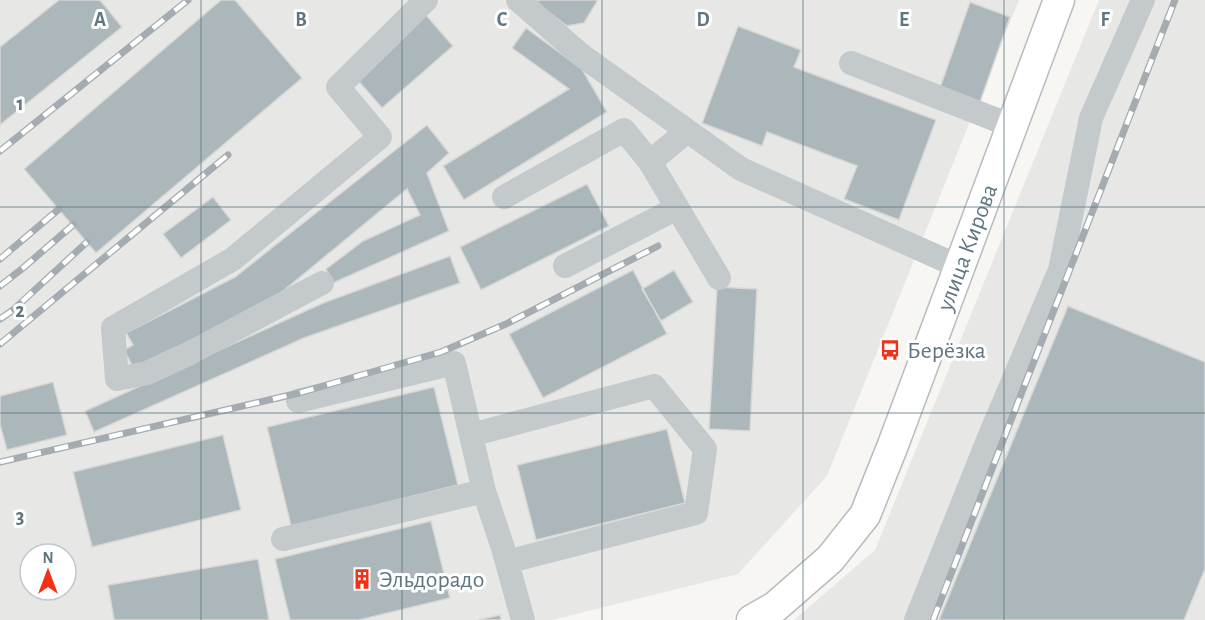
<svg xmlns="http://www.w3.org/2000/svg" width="1205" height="620" font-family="'Alegreya Sans',sans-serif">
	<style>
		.built { fill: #e7e8e6; fill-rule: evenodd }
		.building { fill: #acb7bb; stroke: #d8d8d5; stroke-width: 1.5 }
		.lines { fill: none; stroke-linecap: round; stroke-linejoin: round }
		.major-casing { stroke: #b7bcbf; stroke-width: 33 }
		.minor { stroke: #c4c9cc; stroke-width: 24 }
		.major { stroke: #fff; stroke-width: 30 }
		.rail-casing { stroke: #a4acb1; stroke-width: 7 }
		.rail { stroke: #fff; stroke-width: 4.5; stroke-dasharray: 14; stroke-linecap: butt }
		.grid { fill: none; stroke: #5f7681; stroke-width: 1.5; stroke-opacity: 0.55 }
		.labels { text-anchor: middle; stroke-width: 6; stroke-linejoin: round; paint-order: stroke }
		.street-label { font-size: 24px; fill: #5f7681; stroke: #fff }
		.poi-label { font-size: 24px; fill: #5f7681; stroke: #fff; text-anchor: start }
		.grid-label { font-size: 20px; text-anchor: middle; font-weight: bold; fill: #5f7681; stroke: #fff; stroke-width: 6; stroke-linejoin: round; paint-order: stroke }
	</style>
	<rect width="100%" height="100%" fill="#f7f6f3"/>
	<path class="built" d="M0,0h1019l-192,476 -89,98 -186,46h-552zM30,554h36v36h-36z
		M1099,0h106v620h-411l81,-70z"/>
	<path class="building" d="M59,0h41l22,27 -122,98v-78z
		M221,0h14l67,78 -206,175 -72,-84z
		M537,0h61l-14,23 -17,3 -28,-21z
		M970,2l40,15 -35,99 -40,-14z
		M426,15l27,31 -71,62 -27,-31z
		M738,26l63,24 -7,17 142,53 -37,100 -55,-21 13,-33 -90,-34 -5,14 -60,-23z
		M526,28l56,41 25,43 -143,88 -21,-34 126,-77 -57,-41z
		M427,125l22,28 -22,20 22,58 -116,52 -7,-14 37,-28 57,-26 -13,-26 -136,112 -137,68 -10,-19 9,-5 -7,-12 109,-56z
		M587,184l22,42 -128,64 -21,-43z
		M213,197l18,23 -50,38 -18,-24z
		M450,256l10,27 -156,55 -210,94 -9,-21 238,-108z
		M633,270l34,64 -124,64 -34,-64z
		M674,270l19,32 -32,19 -19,-32z
		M717,287l40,2 -7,142 -41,-2z
		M1068,306l137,56v207l-21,51h-245z
		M53,382l14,53 -60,15 -7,-25v-29z
		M434,387l24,98 -167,41 -24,-99z
		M667,429l18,74 -149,37 -19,-75z
		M223,435l18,75 -149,37 -19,-75z
		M431,521l19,77 -91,22h-69l-15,-61z
		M258,559l11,61h-155l-6,-35z
		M500,615l1,5h-23z"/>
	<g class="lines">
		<g class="major-casing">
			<g id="major">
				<path id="s1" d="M752,620l23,-13 55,-48 35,-44 28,-70 166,-445"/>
			</g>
		</g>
		<path class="minor" d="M518,0l63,55 160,114 219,98
			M851,63l161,63
			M650,162l69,116
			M504,197l120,-67 26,32 37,-31
			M565,266l112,-58
			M322,283l-132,70 -43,20 -30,6 -4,-51 120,-69 147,-122 -42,-50 88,-87
			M298,401l156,-38 30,128 19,57 20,72
			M471,435l183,-49 51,63 -9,64 -189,49
			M283,539l201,-48
			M916,620l72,-180 72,-170 31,-152 52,-118"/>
		<use href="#major" class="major"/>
		<g class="rail-casing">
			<path id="rail" d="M0,151l188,-151
				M0,259l59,-50
				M0,286l23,-18 50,-43
				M0,319l13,-9 74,-68
				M0,344l228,-189
				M0,462l299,-69 142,-41 65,-28 152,-78
				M933,620l242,-620"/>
		</g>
		<use href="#rail" class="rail"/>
	</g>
	<path class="grid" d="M201,0v620M402,0v620M602,0v620M803,0v620M1004,0v620M0,207h1205M0,413h1205"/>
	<defs>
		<g id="bus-bare" transform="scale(1.62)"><path d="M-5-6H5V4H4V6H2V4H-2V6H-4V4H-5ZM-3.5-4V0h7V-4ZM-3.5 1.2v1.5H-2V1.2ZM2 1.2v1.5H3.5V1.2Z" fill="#f23217" stroke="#fff" stroke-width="2.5" paint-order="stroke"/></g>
		<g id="building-bare" transform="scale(1.62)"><path d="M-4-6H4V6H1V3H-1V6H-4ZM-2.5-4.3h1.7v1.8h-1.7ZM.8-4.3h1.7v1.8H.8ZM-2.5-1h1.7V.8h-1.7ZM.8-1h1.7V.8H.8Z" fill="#f23217" stroke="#fff" stroke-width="2.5" paint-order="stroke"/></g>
	</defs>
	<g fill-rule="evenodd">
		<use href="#bus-bare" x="890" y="350"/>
		<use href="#building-bare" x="362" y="579"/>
	</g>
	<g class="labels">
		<g class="street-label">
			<text dy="8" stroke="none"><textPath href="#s1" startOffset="442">улица Кирова</textPath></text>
		</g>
		<g class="poi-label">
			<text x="907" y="358">Берёзка</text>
			<text x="379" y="587">Эльдорадо</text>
		</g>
	</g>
	<g class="grid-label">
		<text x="100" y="26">A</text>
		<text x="301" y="26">B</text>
		<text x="502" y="26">C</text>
		<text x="703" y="26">D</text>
		<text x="904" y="26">E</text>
		<text x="1105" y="26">F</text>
		<text x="20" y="110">1</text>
		<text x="20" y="317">2</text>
		<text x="20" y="523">3</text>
	</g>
	<g transform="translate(48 572)"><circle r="28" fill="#ffffff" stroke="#bfc8cd" stroke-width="1.5"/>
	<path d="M0-4.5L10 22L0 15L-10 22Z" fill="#f23217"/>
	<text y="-9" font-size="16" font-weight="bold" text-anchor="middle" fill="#5f7681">N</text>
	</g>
</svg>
